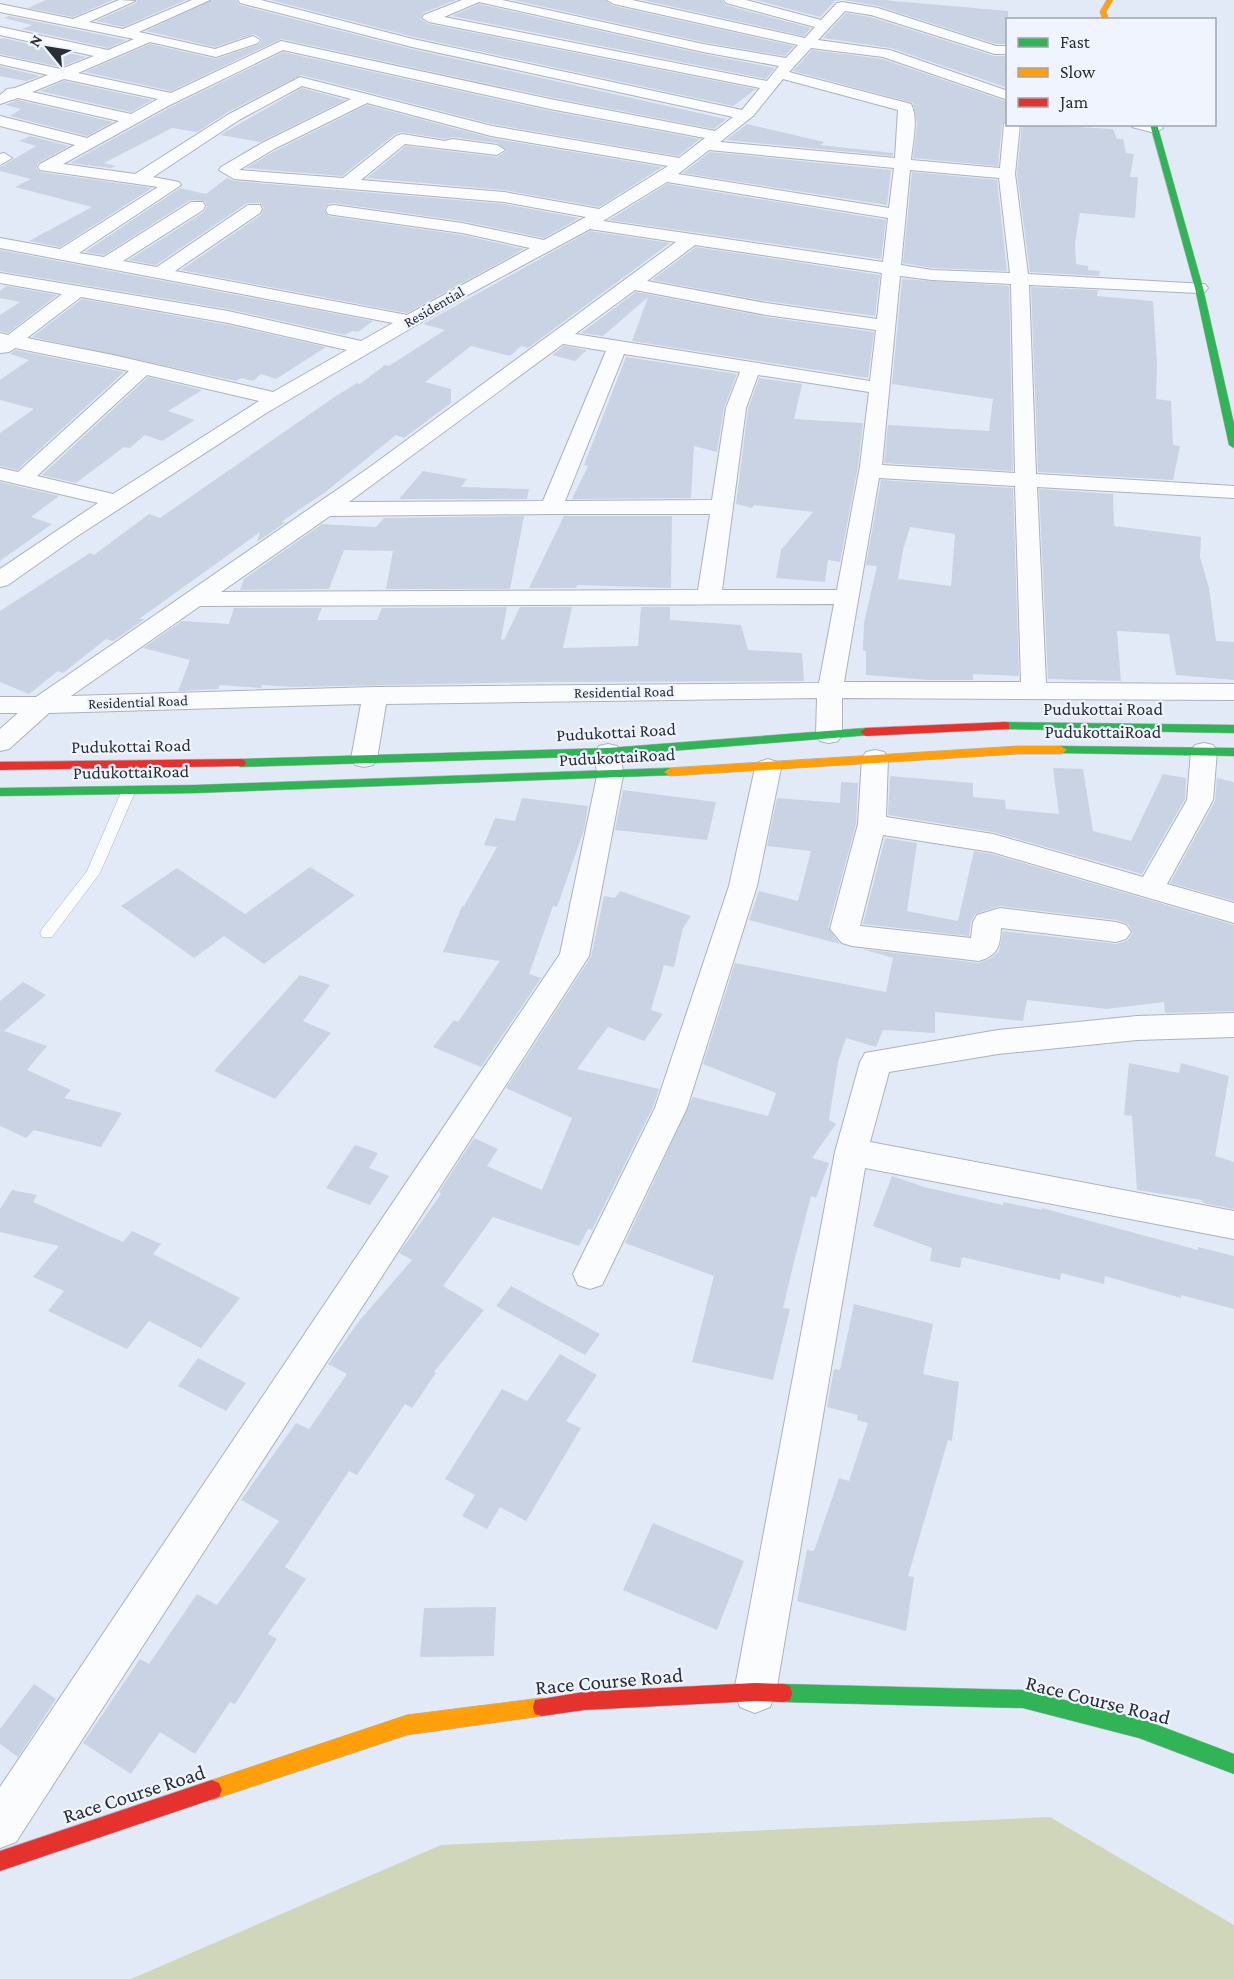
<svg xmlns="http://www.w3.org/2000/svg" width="1234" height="1979" font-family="'Crimson Pro',serif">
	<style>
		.green { fill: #d0d6ba }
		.building { fill: #cad3e3; fill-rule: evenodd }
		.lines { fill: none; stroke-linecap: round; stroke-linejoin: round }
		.lane-casing { stroke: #adb2bc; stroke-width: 1 }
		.street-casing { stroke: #adb2bc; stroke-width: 2 }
		.fast-casing { stroke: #adb2bc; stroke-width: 1 }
		.slow-casing { stroke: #adb2bc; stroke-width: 1 }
		.jam-casing { stroke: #adb2bc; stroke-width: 1 }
		.lane { fill: #fbfcfe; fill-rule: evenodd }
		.street { fill: #fbfcfe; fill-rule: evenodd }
		.fast { fill: #30b455; fill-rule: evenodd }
		.slow { fill: #ff9f0a; fill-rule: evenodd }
		.jam { fill: #e5322d; fill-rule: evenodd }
		.labels { text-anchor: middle; stroke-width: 4.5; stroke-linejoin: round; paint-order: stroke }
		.far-street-label { font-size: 15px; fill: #2a2e37; stroke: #eff4fe }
		.street-label { font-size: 18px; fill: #2a2e37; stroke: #eff4fe }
		.near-street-label { font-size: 21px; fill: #2a2e37; stroke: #eff4fe }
	</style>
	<rect width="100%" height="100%" fill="#e3eaf7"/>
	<path class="green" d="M1050,1817l184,108v54h-1103l310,-134z"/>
	<path class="building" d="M46,0h67l-40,17 -45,-9z
		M137,0h49l-63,27 -27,-6 40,-18z
		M212,0h24l3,5 172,44 315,70 -12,10 -164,-32 -269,-58 -110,52 -86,-19 65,-28 66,15 44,-15 2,-5 -8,-5 -39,13 -69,-16z
		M270,0h186l-33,13 -3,6 9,5 327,65 -23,17 -319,-69z
		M513,0h92l9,6 180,40 -9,10 -82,-14z
		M642,0h80l3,5 86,23 -7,8z
		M755,0h86l-6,1 -15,16z
		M844,0h39l125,11v33h-12l-118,-38z
		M479,4l224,50 72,14 -9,11 -314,-63z
		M846,13l24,4 124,39h14v32l-117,-40 -68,-10z
		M9,16l117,24 -18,8 -86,-19 10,-4 -28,-7z
		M3,38l83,19 -25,10 -61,-13v-15z
		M812,50l70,9 126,43v17l-6,5 -4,42 -85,-8 4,-34 -4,-21 -120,-32z
		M283,52l267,59 150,28 -22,17 -186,-32 -191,-49 -73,37 -31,20 -25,-4 -68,35 12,3 -5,2 -41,-5 99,-55z
		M0,66l40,10 -14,5 -26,-5z
		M64,81l88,19 -21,12 -91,-21z
		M302,88l43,12 -85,42 -40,-7z
		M18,100l95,22 -26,14 -77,-20 11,-7 -16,-4z
		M367,105l124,33 171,29 -63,40 -95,-17 -137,-12 39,-32 91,11 10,-6 -10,-8 -45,-6 -7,2 -43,-7 -7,2 -53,42 -96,-8 29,-17z
		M747,124l77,18 -4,3 73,8v3l-167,-16z
		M1022,124l91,5 4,10h6l3,14 8,1 -4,23h8l-3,41 -55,-5 -5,30 1,21 12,2v4l12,1 -1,5 -69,-4 -13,-98z
		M30,136l39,10 -31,17 -2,5 4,4 112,16 -92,59 -31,-6 63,-34 -77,-20 16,-8 -31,-8v-4l36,-21 -17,-5z
		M710,152l181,18 -4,35 -204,-32z
		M912,172l85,8 10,91 -75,-3 -29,-5z
		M227,178l7,3 270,23 75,14 -35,20 -82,-17 -128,-18 -6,1 -4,5 4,7 134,19 62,14 -117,64 -226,-43 80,-55 3,-7 -4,-5h-13l-91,62 -27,-5 75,-48 3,-5 -2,-6 -15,-1 -86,55 -19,-3 95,-64 26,6z
		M667,184l219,36 -5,39 -272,-39z
		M590,231l80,12 -142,105 -7,-2 -11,10 -39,-10 -46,36 26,7v14l-47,35 -8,-3 -72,58 -43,29h5l-29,20 3,-10 -121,87h6l-32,22 -7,-2 -43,34 -5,-2 -29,23 -29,-12v-71l90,-58 4,2 55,-41 11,4 173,-120 24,-15 3,1 25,-19 4,1 56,-36 -22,-6z
		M696,247l184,28 -5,41 -109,-15 -114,-21z
		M0,250l373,71 -15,11 -6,-1 -7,4 -117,-26 -228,-38z
		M902,279l107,7 4,185 -129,-8 4,-38 101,6 4,-32 -101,-15z
		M6,286l51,9 -49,38 -8,-2v-16l20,-13 -20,-4v-7z
		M1031,287l67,3 -1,6 56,5 4,62 -1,36 15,2 2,44 7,1 -7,34 -135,-8z
		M636,292l130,25 108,15 -6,46 -236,-37 16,-44 -45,39 -22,-3z
		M82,299l146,26 98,22 -50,32 -15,-5 -8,7 -12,-3 -5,3 -204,-44z
		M564,346l23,4 -12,11 -23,-6z
		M15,350l109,22 -107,98 -17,-4v-33l34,-24 -34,-9v-20l29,-20 -19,-6z
		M626,357l111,17 -13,34 -7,44 -23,-6 -3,52 -119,1 16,-33 -4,-1z
		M148,377l54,13 -34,21 27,9 -33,21 -17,-6 -15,13 -6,-1 -48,36 -34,-8z
		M759,378l43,6 -8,35 69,4 -5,43 -18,96 -12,-2 -3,22 -49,-4 5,-28 32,-38 -59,-7 -2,3 -16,-4 12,-95z
		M423,471l44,8 -6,8 68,2 -2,10h-128z
		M881,480l132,8 6,188 -46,-2v6h-43l-64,-5v-24h-3l1,-28 13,-57 -11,-1zM910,527l45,7 -4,52 -53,-7 5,-29z
		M0,482l59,14 -28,21 21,7 -52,37z
		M1039,489l74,5 1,32 87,11 -1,20 9,31 7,53 18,1v38l-58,-5 -7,-41 -52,-3 4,50 -73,-2z
		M524,516l-14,73h-124l7,-38 -49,-1 -15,39 -89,1 4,-11 78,-55 54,3 8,-9z
		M564,516h108l-1,72 -94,-3 -1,3h-47z
		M507,607l-6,32 3,1 16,-33h52l-9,41 75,-2 3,-39h29v13l71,5 7,25 54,3 2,28 -263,1 -249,5 -30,-2 -1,3 -41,-3 -2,4 -40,2 12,-31 -47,-12 39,-27 47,3 5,-16h88l-5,12h60l5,-12z
		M1053,768l30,1 10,62 38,10 32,-67 23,4 -1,21 -43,75 -149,-42 -105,-17 2,-39 83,7v14l32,3 1,9 53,5z
		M1217,778l17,4v119l-64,-18 45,-82z
		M841,782l17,1 -2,41 -28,104 12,16 -91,-24 10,-29 39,10 13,-50 -44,-5 10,-48 63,5z
		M623,790l93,12 -9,38 -92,-10z
		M522,798l66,8 -4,24 -27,77 -4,-1 -24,68 12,4 -60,89 -48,-20 21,-27 4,2 42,-61 -57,-9 19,-46h2l33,-59 -13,-2 11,-27 20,3z
		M885,838l32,5 -10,68 51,10 16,-70 18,3 242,71v86l-69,2 -1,-11 -57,7 -80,-9 -4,21 -88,-9v21l-52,-3 -7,17 -30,-9 -8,24 -9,58 7,4 -24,34 17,5 -13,35 -5,-2 -18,70 -10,42 7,1 -17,71 -81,-18 22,-86 -89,-33 68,-146 75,19 8,-23 -73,-29 32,-101 151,29 7,-34 -31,-9 117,14 12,-5 8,-7 4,-20 113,13 11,-3 6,-8 -5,-9 -11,-4 -117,-14 -25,8 -4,8 -2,14 -106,-12z
		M310,867l45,28 -91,69 -40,-28 -30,22 -73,-52 56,-38 68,46z
		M620,891l71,25 -8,12 -9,39 -10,-2 -13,45 12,4 -19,27 -36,-14 -31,42 82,20 -6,18 -61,123 -4,-1 -9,17 -86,-29 -50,69 41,24 -50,62 2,1 -24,35 -7,-4 -48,71 -8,-4 -64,96 21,12 -38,55 9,5 -42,65 -5,-2 -35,52 -35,-22 -29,42 -48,-31 57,-84 9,5 48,-70 20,11 62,-84 -38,-21 55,-77 13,6 38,-55 -19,-10 32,-44 52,-60 -13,-7 42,-59 -2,-2 35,-54 24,11 -11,17 55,24 30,-72 -66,-30 85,-131 13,-61 11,2z
		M300,975l30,10 -27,36 28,12 -56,66 -61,-28z
		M23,982l23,13 -42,36 43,15 -20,24 44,20 -7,8 58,15 -21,34 -67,-17 -8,8 -26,-12v-125z
		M1129,1063l50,10 2,-10 48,13 -14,80 19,6v47l-27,-5 -5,-2v-2l-65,-10 -5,-74 -8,-1z
		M355,1145l23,8 -9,15 20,8 -19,29 -44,-17z
		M892,1176l32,11 79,18v-3l39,8v-2l156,42v-3l36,9v53l-53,-14v3l-76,-22 -1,8 -43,-11 -1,7 -98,-23 -2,11 -30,-7 2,-13 -59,-22z
		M12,1190l25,5 -4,7 90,40 9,-11 29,13 -8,10 87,44 -39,50 -52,-27 -22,28 -79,-38 16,-20 -31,-14 26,-31 -59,-14v-23z
		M511,1286l89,48 -15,21 -89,-49z
		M854,1304l79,20 -10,50 36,8 -7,59 -4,-1 -40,136 6,1 -8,54 -109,-30 10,-51 7,1 25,-73 10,3 19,-58 -11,-3 1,-5 -31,-8 7,-38 6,1z
		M560,1354l37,21 -31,46 15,7 -55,93 -26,-14 -13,22 -25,-13 13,-21 -30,-16 57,-90 25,12z
		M198,1358l48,25 -20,28 -48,-25z
		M653,1523l91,38 -27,69 -94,-40z
		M496,1607l-2,49 -74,1 4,-49z
		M34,1684l22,15 -38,58 -18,-13v-15z"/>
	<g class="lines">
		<g class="lane-casing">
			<path id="lane" d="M129,786l7,4 -36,83 -48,64h-10l-2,-4 2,-4 45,-58 35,-81z"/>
		</g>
		<g class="street-casing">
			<path id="street" d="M119,0l16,1 -46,21 34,7 69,-29h18l-71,32 76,17 38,-13 7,4 -2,3 -42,14 -66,-15 -72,31 93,20 110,-52 269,58 165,32 18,-14 -321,-70 -172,-44 -2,-3h23l152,39 329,71 18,-22 -331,-66 -7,-4 2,-3 38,-15h40l201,44 83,14 12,-13 -184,-41 -7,-4h25l173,38 10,-11 -89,-24 -2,-3h22l75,20 16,-17 5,-1 36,6 118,38h12v8h-13l-124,-39 -26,-4 -27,29 72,10 118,41v9l-125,-43 -72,-9 -22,24 122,32c8,15 1,40 0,56l89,8 4,-44 4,-3v3h12l-5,50 13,100 177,10 3,4 -3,4 -6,1 -170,-8 7,189 198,12v12l-197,-11 9,196 188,1v16l-392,-2v37l-4,6 -9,2 -9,-2 -4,-6 1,-37 -431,6 -9,55 -4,6 -9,2 -9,-2 -4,-6 10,-55 -312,9 -40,36 -9,2v-22l18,-16h-18v-16h36l334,-230 306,-225 -86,-13 -124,67 -198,116 -192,125 -68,48 -8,2v-18l98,-66 -98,-23v-12l18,4 111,-101 -114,-23 -6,4 -9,1v-20l8,2 54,-41 -62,-11v-10l228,38 133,30 32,-18 -393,-75v-10l60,11 98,-62 -118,-17 -2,-3 2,-3 35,-19 -75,-19v-10l87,22 32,-17 -101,-23 -18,6v-9l7,-6 8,-1 33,-13 -48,-11v-8l61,13 33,-13 -94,-21v-8l108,23 26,-11 -134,-27v-8l73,15zM479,2l224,50 76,14 -12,15 -323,-64zM283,50l267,59 155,29 -26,20 -187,-32 -192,-49 -71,37 -94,60 -72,-10 105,-58zM64,79l94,20 -27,15 -99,-22zM783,79l115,31 -3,48 -175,-16 33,-26zM302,86l49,13 -89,44 -41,24 -2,3 15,9 270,23 82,15 -42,23 -82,-17 -128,-18 -6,1 -2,4 2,4 6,1 128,18 68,15 -123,67 -232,-44 85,-58 2,-4 -2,-4h-12l-91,62 -34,-6 80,-51 2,-4 -2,-4h-12l-87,55 -25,-4 102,-68 -2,-3 -26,-5 86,-57zM367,103l124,33 177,30 -69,43 -95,-17 -143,-12 44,-36 92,11 8,-5 -8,-5 -45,-6 -7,2 -43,-7 -6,2 -53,42 -104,-8 35,-21zM709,150l185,18 -5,40 -211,-34zM910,170l89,8 11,95 -78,-3 -31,-5zM667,182l221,36 -5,44 -280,-41zM695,245l187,28 -5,46 -111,-16 -119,-22zM900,276l32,4 79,4 4,189 -133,-8zM635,290l131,25 110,15 -6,51 -295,-47zM81,297l147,26 119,27 -74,42 -160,-37 -86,-17zM563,344l43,7 -63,150 -194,1zM624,354l116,18 -14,36 -14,92 -147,1zM147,375l112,26 -146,93 -76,-18zM758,375l111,17 -9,74 -23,124h-115l24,-182zM879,478l136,8 6,196h-177zM550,514h160l-12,76 -477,2 109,-76zM834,604l-15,79 -444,4 -304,9 129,-90z
				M1130,124h30l3,4 -8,5 -23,-6z
				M4,153l8,5 -12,7v-11z
				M1204,743l9,2 4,6 -4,49 -46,84 67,19v20l-242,-71 -109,-17 -23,91 111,12 2,-16 4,-7 23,-7 116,14 10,3 5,7 -5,7 -10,3 -115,-14c-1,19 -3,27 -22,33l-127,-15 -10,-3 -12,-14 28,-105 4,-66 4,-6 9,-2 9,2 4,6 -2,59 107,17 150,43 44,-77 4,-49 4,-6z
				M608,744l9,2 4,6 2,24 -34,180 -5,8 -568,878 -16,6v-61l560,-833 37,-178 -2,-24 4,-6z
				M768,759l9,3 4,6 -24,118 -70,222 -85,177 -12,4 -12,-4 -5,-11 82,-166 74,-222 26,-118 4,-6z
				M1234,1013v24l-97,3 -139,14 -109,18 -19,70 364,69v28l-369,-71 -89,524 -6,15 -15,6 -15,-6 -6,-15 101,-540 25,-90 5,-9 133,-23 139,-14z"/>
		</g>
		<g class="fast-casing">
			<path id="fast" d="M1150,124h7l46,164 31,136v24l-5,-3 -34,-157z
				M1005,722l229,3v8l-233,-4v-6z
				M866,728l4,1 2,3 -2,3 -262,21 -368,11 -6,-4 6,-4 368,-11z
				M1061,746l173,2v8l-177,-3 -2,-3z
				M670,768l6,4 -2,3 -478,18 -196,3v-8l196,-3z
				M783,1684l240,6 116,28 95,36v20l-95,-36 -116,-30 -240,-6 -7,-2 -2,-7 2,-7z"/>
		</g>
		<g class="slow-casing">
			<path id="slow" d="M1107,0h6l-7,12 3,8h-6l-3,-8z
				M1018,746h43l6,4 -6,4h-43l-348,22 -6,-4 6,-4z
				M542,1698l7,2 2,7 -2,7 -7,2 -135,19 -195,65 -7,-3 -3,-7 3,-7 7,-3 195,-65z"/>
		</g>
		<g class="jam-casing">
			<path id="jam" d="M1005,722l4,1v6l-143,7 -6,-4 6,-4z
				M240,759l4,1 2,3 -2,3 -244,4v-8z
				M755,1683l28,1 7,2 2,7 -2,7 -7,2 -28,-1 -171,9 -42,6 -7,-2 -2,-7 2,-7 49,-8z
				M212,1780l7,3 3,7 -3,7 -219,74v-20z"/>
		</g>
		<use href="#lane" class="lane"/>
		<use href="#street" class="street"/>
		<use href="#fast" class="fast"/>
		<use href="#slow" class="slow"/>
		<use href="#jam" class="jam"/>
	</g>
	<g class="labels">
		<g class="far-street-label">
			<text transform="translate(434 307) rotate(-30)" y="5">Residential</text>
			<text transform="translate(624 692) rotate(-1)" y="5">Residential Road</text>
			<text transform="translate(138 702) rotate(-2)" y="5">Residential Road</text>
		</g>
		<g class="street-label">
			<text x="1103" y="715">Pudukottai Road</text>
			<text transform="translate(616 732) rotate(-3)" y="6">Pudukottai Road</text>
			<text x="1103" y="738">PudukottaiRoad</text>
			<text transform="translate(131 746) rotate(-1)" y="6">Pudukottai Road</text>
			<text transform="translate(617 757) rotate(-3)" y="6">PudukottaiRoad</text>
			<text transform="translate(131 772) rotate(-1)" y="6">PudukottaiRoad</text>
		</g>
		<g class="near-street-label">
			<text transform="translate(609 1681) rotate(-5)" y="7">Race Course Road</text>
			<text transform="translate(1098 1700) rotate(14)" y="7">Race Course Road</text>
			<text transform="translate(134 1794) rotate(-18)" y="7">Race Course Road</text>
		</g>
	</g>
	<rect x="1006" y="18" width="210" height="108" fill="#eff4fe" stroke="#a0a5ae" stroke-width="1.5"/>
	<rect x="1018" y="38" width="30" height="9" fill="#30b455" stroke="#a0a5ae" stroke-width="1.5"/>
	<text x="1060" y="48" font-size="18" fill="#2a2e37">Fast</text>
	<rect x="1018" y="68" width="30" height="9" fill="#ff9f0a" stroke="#a0a5ae" stroke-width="1.5"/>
	<text x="1060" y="78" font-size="18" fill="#2a2e37">Slow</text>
	<rect x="1018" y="98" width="30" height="9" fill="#e5322d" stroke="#a0a5ae" stroke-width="1.5"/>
	<text x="1060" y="108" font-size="18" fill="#2a2e37">Jam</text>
	<g transform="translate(48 48) rotate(300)" stroke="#eff4fe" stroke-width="4.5" paint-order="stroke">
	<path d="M0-4.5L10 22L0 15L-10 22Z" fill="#2a2e37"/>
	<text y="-9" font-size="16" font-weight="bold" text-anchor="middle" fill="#2a2e37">N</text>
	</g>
</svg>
